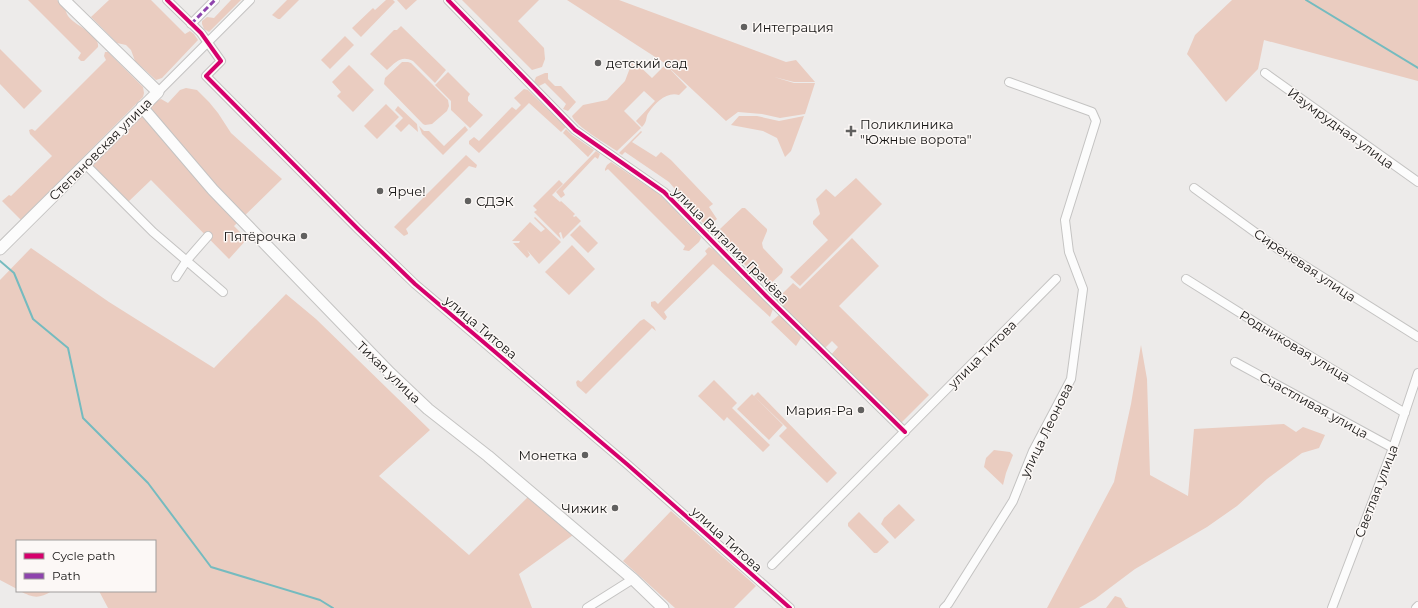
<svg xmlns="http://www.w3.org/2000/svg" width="1418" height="608" font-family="Montserrat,sans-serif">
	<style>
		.green { fill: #eaccc0 }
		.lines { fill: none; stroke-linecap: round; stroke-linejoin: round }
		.stream { stroke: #75bbbf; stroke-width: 2 }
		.street-casing { stroke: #c4c3c2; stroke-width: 10 }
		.secondary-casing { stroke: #c4c3c2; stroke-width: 13 }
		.street { stroke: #fcfcfc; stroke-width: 8 }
		.secondary { stroke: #fcfcfc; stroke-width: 11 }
		.quiet { stroke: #8e44ad; stroke-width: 3; stroke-dasharray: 6 3; stroke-linecap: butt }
		.cycleway-casing { stroke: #fcf8f6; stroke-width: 6 }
		.cycleway { stroke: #d6006c; stroke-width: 4 }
		.poi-dot { fill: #61605f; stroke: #fcf8f6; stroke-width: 1.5 }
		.labels { text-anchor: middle; stroke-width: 3; stroke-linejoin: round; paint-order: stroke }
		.poi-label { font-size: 13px; fill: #161514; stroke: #fcf8f6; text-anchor: start }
		.street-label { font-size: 13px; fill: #161514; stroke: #fcf8f6 }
	</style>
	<rect width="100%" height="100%" fill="#edebea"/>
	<path class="green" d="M28,0h29c2,2 5,4 7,7 2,3 2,6 4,9 7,10 32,18 30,31l-14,14h-3l-3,-3 3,-5z
		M109,0h42l34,34 5,-3 4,3 4,6 -36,38 -6,2 -21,-19 -4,-11 -5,-5 -9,-2 -26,-26z
		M231,0h10l-32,32 -5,-3 -2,-5v-3l5,-4 7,1z
		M287,0h12l-19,19h-2l-6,-4z
		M386,0h7l2,2 -34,35 -9,-9 21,-20 2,2z
		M397,0h20l-11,10z
		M462,0h77l-21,21 26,27 1,11 -3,8 -10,3z
		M567,0h52l167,62 -6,8 6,-8 10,-2 19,22h-21l-20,-5 20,6h21l-10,31 -25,4 -18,-4 -24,-2 -12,9 -60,-56 21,22 -8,8c-12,-4 -24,8 -30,17 -4,5 -1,9 -7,15l-6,-6 19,-20 -11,-10 -20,20 17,17 -24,23c-9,-6 -43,-26 -45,-35l11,-11 24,-5 18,-19 8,-21 19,18 14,-14z
		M1232,0h186v81l-154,-41 -6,29 -32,33 -39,-48 8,-19z
		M401,26l45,44 -11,13 -22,-22c-12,-6 -17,1 -26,9l-17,-16 24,-24h3z
		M345,36l9,9 -24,24 -9,-9z
		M0,49l42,42 -18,18 -24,-25z
		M105,52h3l35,35 1,6 -1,4 -122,123 -19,-19 7,-6 2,1 41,-40 -22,-22 -1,-4 3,-1 3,2 71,-71 -2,-4z
		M402,62h6l3,1 37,37 1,6 -2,5 -15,13 -7,1 -2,-1 -39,-40 1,-6z
		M349,65l25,25 -21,22 -16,-16 4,-4 -9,-10z
		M448,72l22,22 -2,3v4l15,14 -13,13 -19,-18v-9l-16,-16z
		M545,73h3v6l7,7h6l15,16 -8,9 -5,-2 3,-5 -21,-21 -6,3 -3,-1 -2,-3 2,-5z
		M186,88l11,2 12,12 9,11 13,20 51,46 -48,47 13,13 -18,20 -78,-79 -24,23 -35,-33 1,-5 62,-63 6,-3 7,4 12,-13z
		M524,89l4,1 38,37 -5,5 -32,-29 -50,50 -10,-9v-3l5,-4 5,4 33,-34 4,3 5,-5 -7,-7z
		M386,104l13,13 -22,22 -13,-13z
		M398,106l19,18 1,8 -9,-8 -8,8 -6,-6 8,-8 -8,-8z
		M739,116h18l22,5 25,-5 -13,35 -6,6 -8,-19 -14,-7 -32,-6z
		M419,126l5,5h5l15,15 21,-20 3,4 -25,25 -21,-21z
		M566,129l6,6 22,15 -6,7 -25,-24z
		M641,131l1,1 -10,10 24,15 5,-5 10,8 42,44 -4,3 8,12 -7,6 -3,1 -5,-4 -9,-12 -24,-28 -44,-30 -3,3 -3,-2z
		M596,151l4,3 -2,5 -3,-2 -32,34 2,4 -4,3 -5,-6z
		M466,155l11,10 -1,3 -7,-2 -63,63 2,4v1l-4,2 -10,-9z
		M611,162l48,32 41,42 1,2 -2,4 -10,9 -6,-1 2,-4 -77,-77 -3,2v-2l2,-4z
		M856,178l26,26 -82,82 -10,-9 38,-37 -15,-16v-3l7,-7 -4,-15 10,-10 9,8z
		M559,180l4,4 -11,11 8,7 1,-1 14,13 -2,2 1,1 2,-1 5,5 -18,18 -2,-7 -2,1 2,6 -27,-27 3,-2 -4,-4z
		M742,208h3l22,21v2l-5,12 1,5 20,21 -1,4 -13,12h-4l-47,-47v-7l3,-3z
		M535,217l26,25 -22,22 -12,-14 3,5 -3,3 -14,-15h6l1,-2h-8l18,-19 11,10 4,-3 -11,-11z
		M580,225l18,18 -10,10 -18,-18z
		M852,238l27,28 -40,40 90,89 -29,29 -70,-68 8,-9 -6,-6 -8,8 -51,-52h6l14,-14 7,6z
		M572,245l23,24 -26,26 -24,-23z
		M709,247l5,3 59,59 -3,8 -57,-53 -49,48 3,5 -2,3h-1l-13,-14v-4l4,-1 3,3 49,-50 -2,-3z
		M31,248l78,54 105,66 72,-74 30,25 114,111 -51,46 90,79 59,-58 45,38 -54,39 13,34h-424l-9,-17h56v-50h-138v48l-17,-9v-300z
		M780,314l20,20 1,4 -5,8 -25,-24z
		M644,319l10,8 2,4 -4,-3 -66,66 -9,-8 -1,-4 2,-2 3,2 59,-61z
		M1141,345l6,34 3,96 38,21 6,-67 90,-5 12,8 7,-5 22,8 -6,13 -17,5 -35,26 -30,27 -30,21 -72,42 -40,30 -16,9h-32l67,-126 17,-78z
		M714,380l23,23 -5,5 38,37 -7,7 -36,-35 -3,4 -26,-25z
		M758,392l79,81 -10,10 -48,-47 8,-8 -33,-32z
		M752,394l31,31 -14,15 -32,-31z
		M994,450l16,2 3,3 -7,18 -3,12 -19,-18 2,-9z
		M899,504l16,16 -20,19 -14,-15 3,-6z
		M671,511l85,75 -22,22h-59l-52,-47z
		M859,512l30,30 -12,11h-3l-26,-27v-3z
		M20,591h32c-13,8 -19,7 -32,0z
		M1115,596l6,2 5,9 3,1h-23z"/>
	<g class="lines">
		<path class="stream" d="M1306,0l112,68
			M0,261l14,12 19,46 35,29 15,70 65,65 63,84 109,33 13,8"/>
		<g class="street-casing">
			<path id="street" d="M167,0l34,33 20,28 -15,15 152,153 57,55 213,181 162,143
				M448,0l127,130 89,62 102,104 139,136
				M191,24l24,-24
				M1265,73l153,109
				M158,92l92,-92
				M85,164l68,68 70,60
				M1194,188l84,61 140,88
				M176,277l11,-17 21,-24
				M1186,279l91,57 128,77
				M1235,362l158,86
				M772,565l284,-286
				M587,608l46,-29
				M944,608l4,-4 65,-103 20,-50 38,-72 12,-90 -14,-37 -4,-32 31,-99 -4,-9 -83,-30
				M1332,608l61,-160 25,-75
				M1416,608l2,-2"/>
		</g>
		<g class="secondary-casing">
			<path id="secondary" d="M142,107l71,83 177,183 38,36 60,47 145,123 30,29
				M0,249l158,-157 -94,-92"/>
		</g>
		<use href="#street" class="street"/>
		<use href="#secondary" class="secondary"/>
		<path class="quiet" d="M191,24l24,-24"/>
		<g class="cycleway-casing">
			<path id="cycleway" d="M167,0l34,33 20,28 -15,15 152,153 57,55 213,181 162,143
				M448,0l127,130 89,62 102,104 139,136"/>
		</g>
		<use href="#cycleway" class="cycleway"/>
	</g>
	<g class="poi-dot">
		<circle cx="744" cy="27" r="4"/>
		<circle cx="598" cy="63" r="4"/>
		<path d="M849 125h4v4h4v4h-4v4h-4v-4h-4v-4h4z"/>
		<circle cx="380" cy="191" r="4"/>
		<circle cx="468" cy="201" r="4"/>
		<circle cx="304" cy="236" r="4"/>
		<circle cx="861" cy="410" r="4"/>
		<circle cx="585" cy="455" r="4"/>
		<circle cx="615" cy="508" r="4"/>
	</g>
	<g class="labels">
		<g class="poi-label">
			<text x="752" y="32">Интеграция</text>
			<text x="606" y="68">детский сад</text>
			<text x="860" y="129">Поликлиника<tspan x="860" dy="15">"Южные ворота"</tspan></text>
			<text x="388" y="196">Ярче!</text>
			<text x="476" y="206">СДЭК</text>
			<text x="296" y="241" text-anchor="end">Пятёрочка</text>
			<text x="853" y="415" text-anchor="end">Мария-Ра</text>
			<text x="577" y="460" text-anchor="end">Монетка</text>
			<text x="607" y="513" text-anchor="end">Чижик</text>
		</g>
		<g class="street-label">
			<text transform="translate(1341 128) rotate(36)" y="5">Изумрудная улица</text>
			<text transform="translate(100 149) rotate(-45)" y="5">Степановская улица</text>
			<text transform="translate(731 245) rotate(45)" y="5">улица Виталия Грачёва</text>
			<text transform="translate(1305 265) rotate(34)" y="5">Сиреневая улица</text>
			<text transform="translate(481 327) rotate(40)" y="5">улица Титова</text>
			<text transform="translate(1295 346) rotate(31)" y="5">Родниковая улица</text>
			<text transform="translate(982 354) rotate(-45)" y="5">улица Титова</text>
			<text transform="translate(389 372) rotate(44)" y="5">Тихая улица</text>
			<text transform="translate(1314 405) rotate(29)" y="5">Счастливая улица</text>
			<text transform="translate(1046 430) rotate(-64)" y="5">улица Леонова</text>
			<text transform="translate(1376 491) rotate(-69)" y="5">Светлая улица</text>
			<text transform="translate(727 539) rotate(42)" y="5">улица Титова</text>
		</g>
	</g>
	<rect x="16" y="540" width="140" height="52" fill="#fcf8f6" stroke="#a09d9c"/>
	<rect x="24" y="553" width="20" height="6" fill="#d6006c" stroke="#a09d9c"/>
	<text x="52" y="560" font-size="12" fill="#161514">Cycle path</text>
	<rect x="24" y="573" width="20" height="6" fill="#8e44ad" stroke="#a09d9c"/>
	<text x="52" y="580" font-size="12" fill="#161514">Path</text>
</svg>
